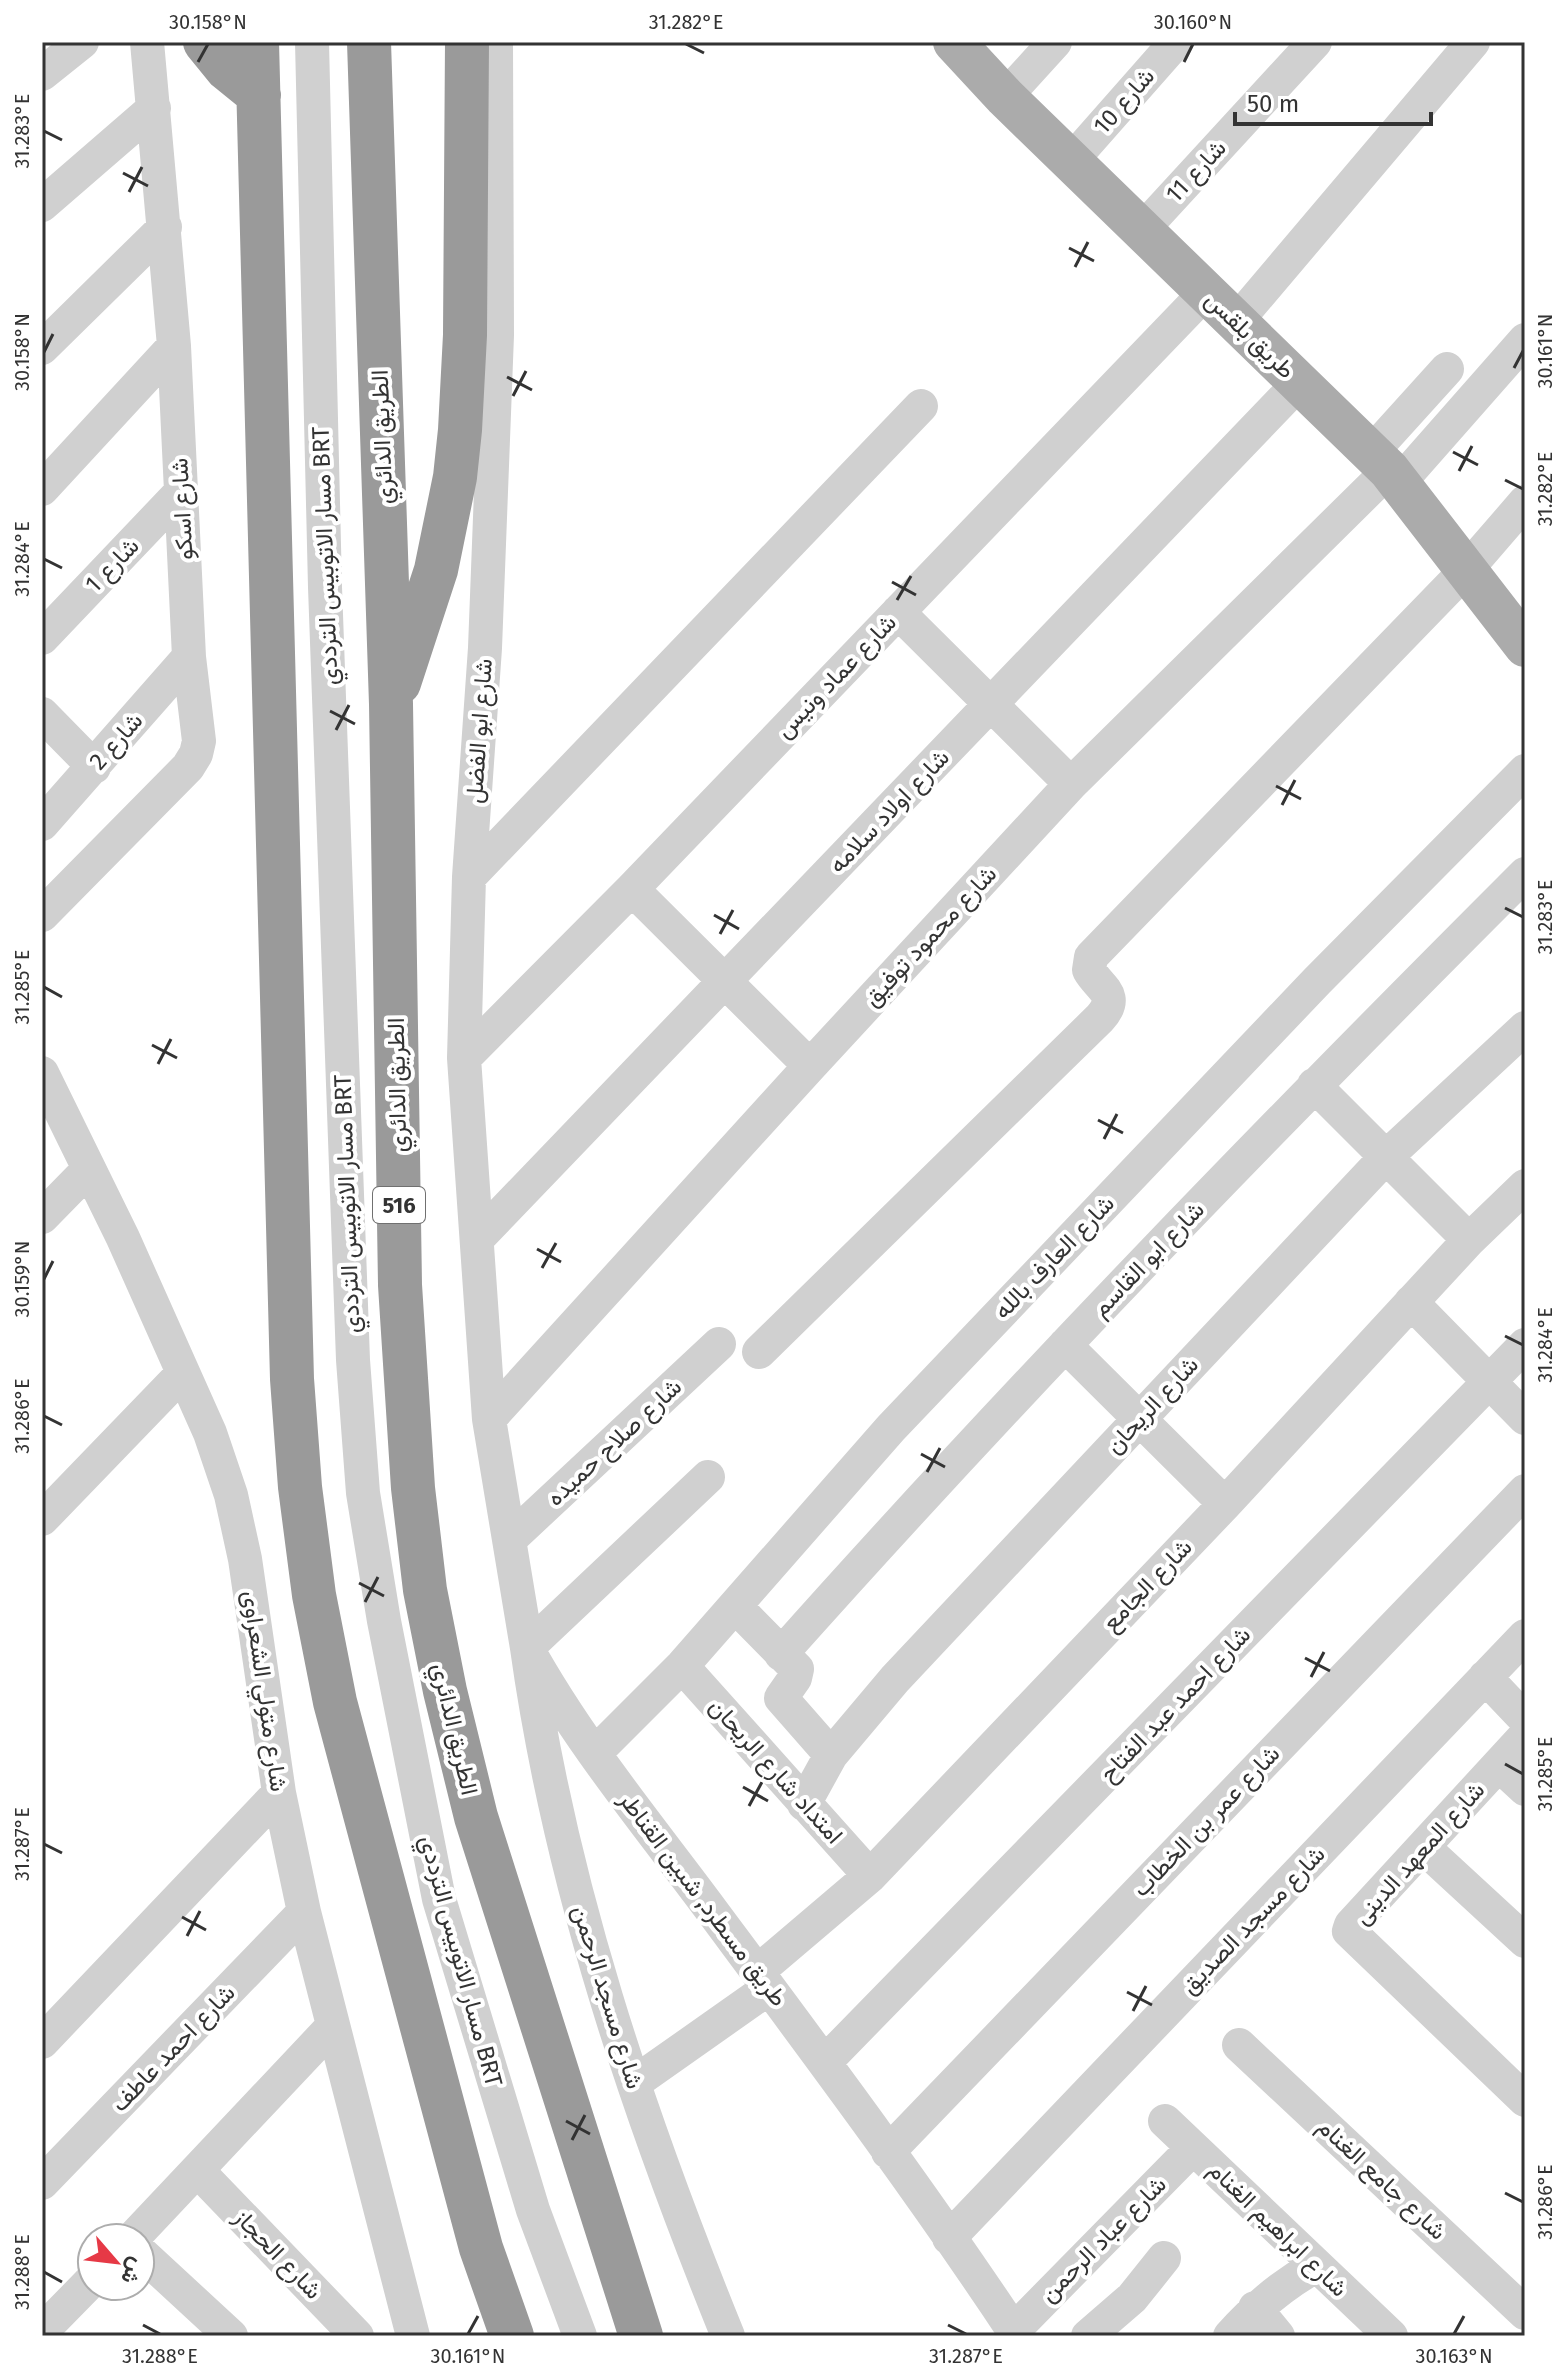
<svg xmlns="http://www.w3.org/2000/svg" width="1567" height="2378" font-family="'Fira Sans',Vazirmatn,sans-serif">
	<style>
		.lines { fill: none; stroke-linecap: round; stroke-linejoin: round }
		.minor { stroke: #d0d0d0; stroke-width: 34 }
		.major { stroke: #ababab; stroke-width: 42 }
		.highway { stroke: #9a9a9a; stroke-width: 44 }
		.ticks { fill: none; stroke: #333; stroke-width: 3 }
		.labels { text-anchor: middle; stroke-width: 8; stroke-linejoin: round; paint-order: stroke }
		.shield { fill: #fff; stroke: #707070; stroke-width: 2 }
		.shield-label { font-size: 22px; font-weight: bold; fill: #333 }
		.street-label { font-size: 24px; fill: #333; stroke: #fff }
		.neatline { fill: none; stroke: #333; stroke-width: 3 }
		.ticks-label { font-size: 20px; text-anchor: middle; fill: #333 }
	</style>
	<rect width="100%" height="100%" fill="#fff"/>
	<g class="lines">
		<path class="minor" d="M312,42l13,545 28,773 10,133 21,128 55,278 94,311 47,126
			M496,42l1,293 -12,313 -16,229 -5,181 25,361 38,229c52,94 122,178 185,263 104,140 209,280 305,425
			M42,74l40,-32
			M1005,97l50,-55
			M1072,160l104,-118
			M42,205l112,-97
			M1142,230l173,-188
			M1235,323l238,-281
			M42,348l123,-121
			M1371,453l76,-84
			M1399,483l126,-143
			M42,489l132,-143
			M898,612l173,172
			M42,638l139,-146
			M42,714l52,53
			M42,824l147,-167
			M469,877l452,-471
			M632,889l178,177
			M42,915l146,-148 8,-13 3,-13 -10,-84 -15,-311 -27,-304
			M464,1058l168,-169 573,-596
			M42,1073l81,165 87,195 21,62 14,64 34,234 25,119 109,424
			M1314,1085l155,155
			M42,1217l46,-47
			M477,1239l823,-857
			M1411,1302l114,116
			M1065,1345l160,159
			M759,1352l341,-334c21,-23 -1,-30 -11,-48l2,-13 376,-388 58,-67
			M489,1419l321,-353 261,-282 318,-314
			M708,1477l-181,171c33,237 111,466 201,688
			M42,1519l140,-145
			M509,1540l210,-196
			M736,1607l61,62 -2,9 -14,20 50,57
			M781,1654c239,-268 490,-526 744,-780
			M682,1666l188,210
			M1485,1677l40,42
			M1525,1736l-174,189 -2,6 176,169
			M595,1753l87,-87 209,-238 426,-447 208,-210
			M1499,1765l26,24
			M804,1804l27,-49 64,-76 491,-522 139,-129
			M1423,1847l102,94
			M757,1972l113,-96 355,-372 244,-264 56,-54
			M42,2042l237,-249
			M1239,2045l286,268
			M825,2062l700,-717
			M634,2083l135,-95
			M1165,2121l226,215
			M888,2152l637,-661
			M198,2171l159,165
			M42,2183l262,-271
			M133,2238l199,-211
			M949,2238l576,-602
			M140,2252l91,84
			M1255,2308l23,28
			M1014,2330l179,-182
			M42,2331l50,-51
			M1088,2336l44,-38 32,-40
			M1230,2336c26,-29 52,-51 86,-70"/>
		<path class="major" d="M954,42l51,55 384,373 136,176"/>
		<path class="highway" d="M205,42l22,27 32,26
			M257,42l35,1337 8,108 14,108 21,107 146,546 31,88
			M369,42l22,662 9,581 13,203 12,102 20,101 31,126 165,519
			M399,683l37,-113 19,-93 5,-47 5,-95 2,-293"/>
	</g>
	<path class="ticks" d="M686,44l18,9M198,62l10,-18M1184,62l9,-18M44,131l18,9M123,173l25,13M129,192l13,-25M1069,248l25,13M1075,267l13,-25M44,352l9,-18M1514,368l9,-17M507,377l25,13M513,396l13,-25M1453,452l25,13M1459,471l13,-25M1505,480l18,9M44,559l18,9M892,582l24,13M897,600l14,-24M330,711l25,13M336,730l13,-25M1276,786l25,13M1282,805l13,-25M1505,908l18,9M714,915l25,14M720,934l13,-24M44,987l18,10M152,1045l25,13M158,1064l13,-25M1098,1120l25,13M1104,1139l13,-25M537,1249l24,13M542,1268l14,-25M44,1279l9,-18M1505,1336l18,9M44,1416l18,9M921,1454l24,13M927,1472l13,-24M359,1583l25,13M365,1602l13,-25M1305,1658l25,13M1311,1677l13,-25M1505,1764l18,10M743,1787l25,14M749,1806l13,-24M44,1844l18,9M182,1917l24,13M187,1936l13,-25M1127,1992l25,13M1133,2011l13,-25M566,2121l24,13M572,2140l13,-25M1505,2193l18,9M44,2272l18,10M143,2325l17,9M948,2325l18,9M468,2334l10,-18M1454,2334l10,-18"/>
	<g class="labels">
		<rect class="shield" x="373" y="1187" width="52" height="36" rx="6"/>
		<g class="shield-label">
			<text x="399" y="1213">516</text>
		</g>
		<g class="street-label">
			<text transform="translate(1124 101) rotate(-49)" y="8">شارع 10</text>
			<text transform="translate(1196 171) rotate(-47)" y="8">شارع 11</text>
			<text transform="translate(1250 335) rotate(44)" y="8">طريق بلقس</text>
			<text transform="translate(382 437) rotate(-92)" y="8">الطريق الدائري</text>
			<text transform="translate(182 509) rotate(-93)" y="8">شارع اسكو</text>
			<text transform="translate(325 556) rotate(-92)" y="8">مسار الاتوبيس الترددي BRT</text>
			<text transform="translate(112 565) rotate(-46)" y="8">شارع 1</text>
			<text transform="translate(836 676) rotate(-46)" y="8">شارع عماد ونيس</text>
			<text transform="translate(479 731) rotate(-86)" y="8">شارع ابو الفضل</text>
			<text transform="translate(116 741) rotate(-49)" y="8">شارع 2</text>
			<text transform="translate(889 811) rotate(-46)" y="8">شارع اولاد سلامه</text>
			<text transform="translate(930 936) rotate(-47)" y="8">شارع محمود توفيق</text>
			<text transform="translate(397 1085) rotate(-91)" y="8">الطريق الدائري</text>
			<text transform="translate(347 1204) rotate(-92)" y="8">مسار الاتوبيس الترددي BRT</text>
			<text transform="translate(1054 1257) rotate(-46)" y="8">شارع العارف بالله</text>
			<text transform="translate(1148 1259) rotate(-46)" y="8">شارع ابو القاسم</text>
			<text transform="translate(1152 1405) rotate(-47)" y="8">شارع الريحان</text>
			<text transform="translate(614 1442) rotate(-43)" y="8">شارع صلاح حميده</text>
			<text transform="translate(1147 1585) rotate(-46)" y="8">شارع الجامع</text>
			<text transform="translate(265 1691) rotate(82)" y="8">شارع متولي الشعراوى</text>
			<text transform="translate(1175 1704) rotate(-46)" y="8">شارع احمد عبد الفتاح</text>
			<text transform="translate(455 1729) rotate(77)" y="8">الطريق الدائري</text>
			<text transform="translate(776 1771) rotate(48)" y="8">امتداد شارع الريحان</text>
			<text transform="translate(1206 1821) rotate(-46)" y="8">شارع عمر بن الخطاب</text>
			<text transform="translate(1419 1853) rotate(-48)" y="8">شارع المعهد الدينى</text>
			<text transform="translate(703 1899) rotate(53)" y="8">طريق مسطرد, شبين القناطر</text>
			<text transform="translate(1253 1920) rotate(-46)" y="8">شارع مسجد الصديق</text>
			<text transform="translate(461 1961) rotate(75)" y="8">مسار الاتوبيس الترددي BRT</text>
			<text transform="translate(608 1997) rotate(73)" y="8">شارع مسجد الرحمن</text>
			<text transform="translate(173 2048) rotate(-46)" y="8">شارع احمد عاطف</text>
			<text transform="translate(1382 2179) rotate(43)" y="8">شارع جامع الغنام</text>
			<text transform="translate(1278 2229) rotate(44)" y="8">شارع ابراهيم الغنام</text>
			<text transform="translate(1103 2239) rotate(-45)" y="8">شارع عباد الرحمن</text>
			<text transform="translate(278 2254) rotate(46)" y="8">شارع الحجاز</text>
		</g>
	</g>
	<rect width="1567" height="2378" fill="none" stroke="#ffffff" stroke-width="88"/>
	<g transform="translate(116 2262) rotate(118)"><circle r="38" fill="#ffffff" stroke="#adadad" stroke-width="2"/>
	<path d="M0-6L14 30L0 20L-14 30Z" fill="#e63946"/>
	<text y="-12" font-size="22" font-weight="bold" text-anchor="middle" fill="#333333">ش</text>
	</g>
	<path d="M1235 112v12h196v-12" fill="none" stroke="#333333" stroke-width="4"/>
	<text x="1247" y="112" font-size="24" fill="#333333" stroke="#ffffff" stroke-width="6" paint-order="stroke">50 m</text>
	<rect x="44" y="44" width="1479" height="2290" class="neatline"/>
	<g class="ticks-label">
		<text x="208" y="29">30.158°N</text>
		<text x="686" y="29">31.282°E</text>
		<text x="1193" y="29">30.160°N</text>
		<text transform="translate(22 131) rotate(-90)" y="7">31.283°E</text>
		<text transform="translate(1545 351) rotate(-90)" y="7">30.161°N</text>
		<text transform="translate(22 352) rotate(-90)" y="7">30.158°N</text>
		<text transform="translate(1545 489) rotate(-90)" y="7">31.282°E</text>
		<text transform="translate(22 559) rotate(-90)" y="7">31.284°E</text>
		<text transform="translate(1545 917) rotate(-90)" y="7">31.283°E</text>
		<text transform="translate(22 987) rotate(-90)" y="7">31.285°E</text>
		<text transform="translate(22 1279) rotate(-90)" y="7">30.159°N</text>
		<text transform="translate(1545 1345) rotate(-90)" y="7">31.284°E</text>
		<text transform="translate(22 1416) rotate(-90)" y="7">31.286°E</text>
		<text transform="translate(1545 1774) rotate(-90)" y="7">31.285°E</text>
		<text transform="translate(22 1844) rotate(-90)" y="7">31.287°E</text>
		<text transform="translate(1545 2202) rotate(-90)" y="7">31.286°E</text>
		<text transform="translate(22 2272) rotate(-90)" y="7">31.288°E</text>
		<text x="160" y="2363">31.288°E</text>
		<text x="468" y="2363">30.161°N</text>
		<text x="966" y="2363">31.287°E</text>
		<text x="1454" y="2363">30.163°N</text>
	</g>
</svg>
